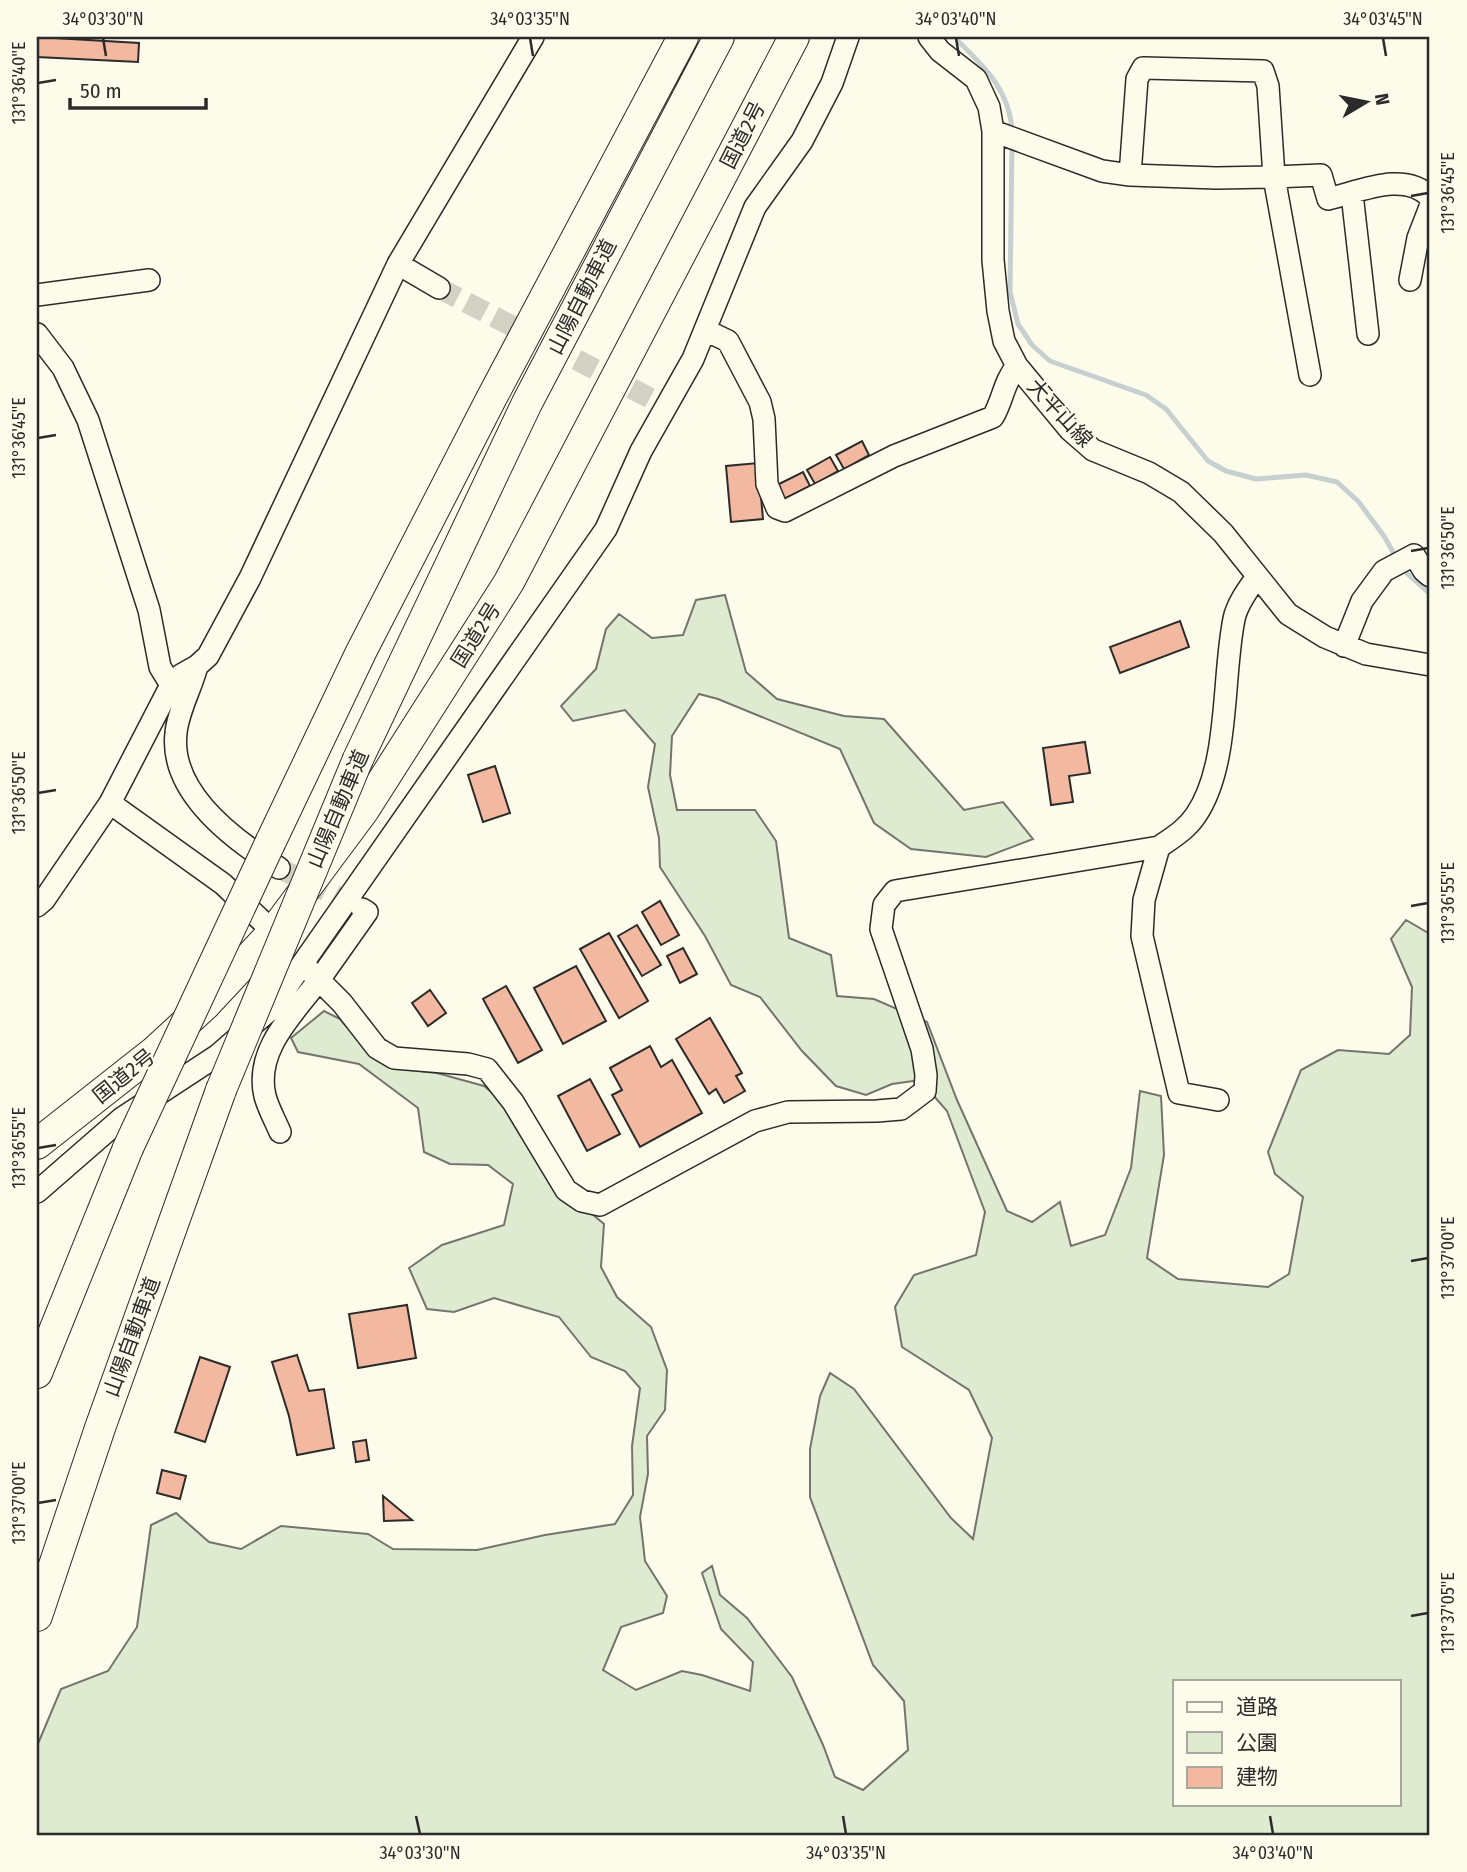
<svg xmlns="http://www.w3.org/2000/svg" width="1467" height="1872" font-family="'Fira Sans Condensed','Noto Sans JP',sans-serif">
	<style>
		.green { fill: #deebd1; stroke: #74746e; stroke-width: 2; fill-rule: evenodd }
		.lines { fill: none; stroke-linecap: round; stroke-linejoin: round }
		.stream { stroke: #c7d0d0; stroke-width: 5 }
		.building { fill: #f2b8a0; stroke: #2b2b2b; stroke-width: 2 }
		.minor-tunnel { stroke: #d3d1c4; stroke-width: 21; stroke-dasharray: 21 10; stroke-linecap: butt }
		.minor-casing { stroke: #2b2b2b; stroke-width: 24 }
		.highway-casing { stroke: #2b2b2b; stroke-width: 32 }
		.minor { stroke: #fdfbea; stroke-width: 21 }
		.highway { stroke: #fdfbea; stroke-width: 30 }
		.highway-bridge-casing { stroke: #2b2b2b; stroke-width: 32; stroke-linecap: butt }
		.highway-bridge { stroke: #fdfbea; stroke-width: 30 }
		.ticks { fill: none; stroke: #2b2b2b; stroke-width: 2.5 }
		.labels { text-anchor: middle; stroke-width: 5; stroke-linejoin: round; paint-order: stroke }
		.street-label { font-size: 21px; fill: #2b2b2b; stroke: #fdfbea }
		.neatline { fill: none; stroke: #2b2b2b; stroke-width: 2.5 }
		.ticks-label { font-size: 18px; text-anchor: middle; fill: #2b2b2b }
	</style>
	<rect width="100%" height="100%" fill="#fdfbea"/>
	<path class="green" d="M725,595l21,77 31,27 67,17 40,3 80,91 39,-8 30,37 -47,18 -75,-8 -37,-26 -34,-74 -122,-50 -19,-5 -27,42 -2,39 7,35h78l21,31 13,97 42,17 6,41 37,3 53,23 30,78 50,111 25,11 28,-20 11,44 34,-11 26,-67 9,-77 21,5 3,59 -17,103 31,21 90,8 21,-13 14,-77 -28,-23 -7,-22 33,-82 37,-20 51,4 21,-19 2,-48 -21,-48 15,-19 24,14v901h-1393v-89l24,-57 47,-18 29,-44 14,-102 25,-12 33,29 32,7 40,-23 87,8 25,15 84,1 68,-15 70,-11 18,-29 -1,-49 8,-58 -15,-17 -34,-14 -32,-40 -65,-19 -40,14 -27,-3 -18,-41 33,-23 62,-20 9,-41 -25,-19 -38,-1 -26,-12 -6,-44 -59,-44 -61,-12 -7,-14 33,-27 16,8 35,40 35,11 27,3 47,13 21,17 80,105 19,16 -3,43 16,30 34,30 16,43 -2,40 -18,26 1,38 -8,43 5,44 22,35 -4,17 -42,14 -18,43 33,20 46,-19 20,4 48,16 3,-29 -32,-33 -19,-56 10,-7 8,29 27,23 45,59 31,68 12,32 28,13 45,-40 -4,-49 -31,-36 -63,-168v-48l10,-53 10,-23 24,16 97,129 22,21 19,-101 -23,-48 -67,-43 -7,-40 19,-32 62,-20 9,-43 -38,-101 -27,-31 -28,4 -26,11 -30,-9 -34,-35 -42,-54 -29,-12 -26,-49 -45,-69 -1,-29 -11,-51 7,-43 -30,-34 -52,11 -12,-15 35,-37 10,-40 13,-15 33,24 31,-3 13,-35zM1175,1681h224v123h-224z"/>
	<g class="lines">
		<path class="stream" d="M959,42c27,26 51,50 53,89
			M1012,144l-2,148 8,32 14,21 18,16 96,34 20,14 42,52 18,10 30,8 50,-4 31,7 21,19 26,35 13,23
			M1401,568l29,26"/>
	</g>
	<path class="building" d="M37,37l102,6 -1,19 -101,-5z
		M862,441l7,14 -25,14 -8,-14z
		M830,457l8,14 -23,13 -8,-14z
		M758,463l5,56 -32,3 -5,-56z
		M803,472l7,14 -28,14 -7,-14z
		M1180,621l9,26 -69,26 -10,-26z
		M1085,742l5,31 -21,3 4,26 -22,3 -8,-57z
		M495,766l15,47 -27,9 -15,-47z
		M660,901l19,34 -18,10 -19,-33z
		M637,925l24,40 -19,11 -24,-40z
		M609,933l39,68 -29,17 -39,-69z
		M683,948l14,26 -17,9 -13,-27z
		M576,966l30,55 -43,23 -29,-56z
		M506,986l36,64 -24,13 -35,-64z
		M430,990l16,23 -18,13 -16,-23z
		M710,1018l32,55 -6,3 9,15 -21,12 -8,-14 -7,5 -33,-55z
		M650,1046l11,21 11,-7 30,53 -62,34 -28,-52 10,-5 -12,-22z
		M590,1079l30,55 -33,17 -29,-55z
		M407,1305l9,53 -58,10 -9,-54z
		M297,1355l12,36 15,-2 10,59 -37,7 -8,-39 -17,-54z
		M200,1357l30,10 -25,75 -30,-10z
		M366,1440l3,20 -13,2 -3,-20z
		M162,1470l24,6 -6,23 -23,-6z
		M383,1496l29,24 -28,1z"/>
	<g class="lines">
		<path class="minor-tunnel" d="M439,288l211,110
			M279,868l81,40"/>
		<g class="minor-casing">
			<path id="minor" d="M929,37l11,14 36,28 13,28 4,24v129l5,51 6,30 13,25 53,64 23,20 56,23 32,19 42,41 65,81 37,23 41,17 64,11
				M993,131l109,40 28,4 86,3 58,-1 36,198
				M1130,175l7,-96 6,-11 120,3 5,15 6,91 47,-2 7,24c31,-7 76,-29 102,-2
				M1352,194l16,140
				M398,264l41,24
				M1410,280l8,-42 12,-31
				M37,295l112,-15
				M705,330l23,11 32,61 4,17 3,65 10,24 8,3 109,-55 99,-39c10,-17 11,-36 24,-51
				M37,334l26,34 25,52 61,190 11,57 11,18
				M1344,646l18,-45 22,-30 30,-16 10,16 6,5
				M197,666c-6,23 -19,45 -21,67 -7,60 59,108 103,135
				M110,803l113,81 60,57
				M1159,847l-15,53 -2,36 37,157 39,7
				M37,906l7,-6 66,-97 61,-118 10,-10 16,-9 11,-10 42,-78 148,-314 135,-227
				M362,909l5,3 -48,68 23,23 35,45 17,10 74,6 19,5 26,33 53,88 16,11 18,4 155,-84 33,-9 89,-1 24,-2 24,-18 1,-16 -4,-26 -41,-120 3,-24 11,-14 264,-44c13,-9 28,-18 37,-32 34,-50 26,-137 38,-196 3,-15 14,-30 23,-42
				M280,1132c-5,-12 -12,-24 -15,-36 -11,-46 29,-83 54,-116l-10,-10
				M37,1192l85,-74 96,-63 54,-47 31,-45 303,-434 35,-78 52,-92 62,-152 47,-66 30,-58 16,-46"/>
		</g>
		<g class="highway-casing">
			<path id="highway" d="M358,759l169,-356 192,-366
				M271,841l90,-189 130,-253 192,-362
				M37,1144l118,-93 50,-46 69,-74 90,-121 145,-228 285,-545
				M37,1373l91,-225
				M37,1616l63,-188 121,-338"/>
		</g>
		<use href="#minor" class="minor"/>
		<use href="#highway" class="highway"/>
		<g class="highway-bridge-casing">
			<path id="highway-bridge" d="M221,1090l137,-331
				M128,1148l143,-307"/>
		</g>
		<use href="#highway-bridge" class="highway-bridge"/>
	</g>
	<path class="ticks" d="M103,38l3,18M530,38l3,18M956,38l3,18M1383,38l3,18M38,83l18,-3M1411,196l17,-3M38,438l18,-3M1411,551l17,-3M38,793l18,-3M1411,906l17,-3M38,1148l18,-3M1411,1261l17,-3M38,1503l18,-3M1411,1616l17,-3M416,1816l4,18M843,1816l3,18M1270,1816l3,18"/>
	<g class="labels">
		<g class="street-label">
			<text transform="translate(743 135) rotate(-63)" y="7">国道2号</text>
			<text transform="translate(582 297) rotate(-63)" y="7">山陽自動車道</text>
			<text transform="translate(1060 413) rotate(47)" y="7">大平山線</text>
			<text transform="translate(476 635) rotate(-58)" y="7">国道2号</text>
			<text transform="translate(338 809) rotate(-67)" y="7">山陽自動車道</text>
			<text transform="translate(124 1076) rotate(-39)" y="7">国道2号</text>
			<text transform="translate(132 1337) rotate(-70)" y="7">山陽自動車道</text>
		</g>
	</g>
	<rect width="1467" height="1872" fill="none" stroke="#fdfbea" stroke-width="77"/>
	<rect x="1173" y="1680" width="228" height="126" fill="#fdfbea" stroke="#a9a89e" stroke-width="2"/>
	<rect x="1187" y="1702" width="35" height="10" fill="#fdfbea" stroke="#a9a89e" stroke-width="2"/>
	<text x="1236" y="1714" font-size="21" fill="#2b2b2b">道路</text>
	<rect x="1187" y="1732" width="35" height="21" fill="#deebd1" stroke="#a9a89e" stroke-width="2"/>
	<text x="1236" y="1750" font-size="21" fill="#2b2b2b">公園</text>
	<rect x="1187" y="1767" width="35" height="21" fill="#f2b8a0" stroke="#a9a89e" stroke-width="2"/>
	<text x="1236" y="1784" font-size="21" fill="#2b2b2b">建物</text>
	<g transform="translate(1366 102) rotate(80)" stroke="#fdfbea" stroke-width="5" paint-order="stroke">
	<path d="M0-5L12 26L0 18L-12 26Z" fill="#2b2b2b"/>
	<text y="-10" font-size="19" font-weight="bold" text-anchor="middle" fill="#2b2b2b">N</text>
	</g>
	<path d="M70 98v10h136v-10" fill="none" stroke="#2b2b2b" stroke-width="3.5"/>
	<text x="80" y="98" font-size="21" fill="#2b2b2b" stroke="#fdfbea" stroke-width="5" paint-order="stroke">50 m</text>
	<rect x="38" y="38" width="1390" height="1796" class="neatline"/>
	<g class="ticks-label">
		<text x="103" y="25">34°03'30"N</text>
		<text x="530" y="25">34°03'35"N</text>
		<text x="956" y="25">34°03'40"N</text>
		<text x="1383" y="25">34°03'45"N</text>
		<text transform="translate(19 83) rotate(-90)" y="6">131°36'40"E</text>
		<text transform="translate(1448 193) rotate(-90)" y="6">131°36'45"E</text>
		<text transform="translate(19 438) rotate(-90)" y="6">131°36'45"E</text>
		<text transform="translate(1448 548) rotate(-90)" y="6">131°36'50"E</text>
		<text transform="translate(19 793) rotate(-90)" y="6">131°36'50"E</text>
		<text transform="translate(1448 903) rotate(-90)" y="6">131°36'55"E</text>
		<text transform="translate(19 1148) rotate(-90)" y="6">131°36'55"E</text>
		<text transform="translate(1448 1258) rotate(-90)" y="6">131°37'00"E</text>
		<text transform="translate(19 1503) rotate(-90)" y="6">131°37'00"E</text>
		<text transform="translate(1448 1613) rotate(-90)" y="6">131°37'05"E</text>
		<text x="420" y="1859">34°03'30"N</text>
		<text x="846" y="1859">34°03'35"N</text>
		<text x="1273" y="1859">34°03'40"N</text>
	</g>
</svg>
